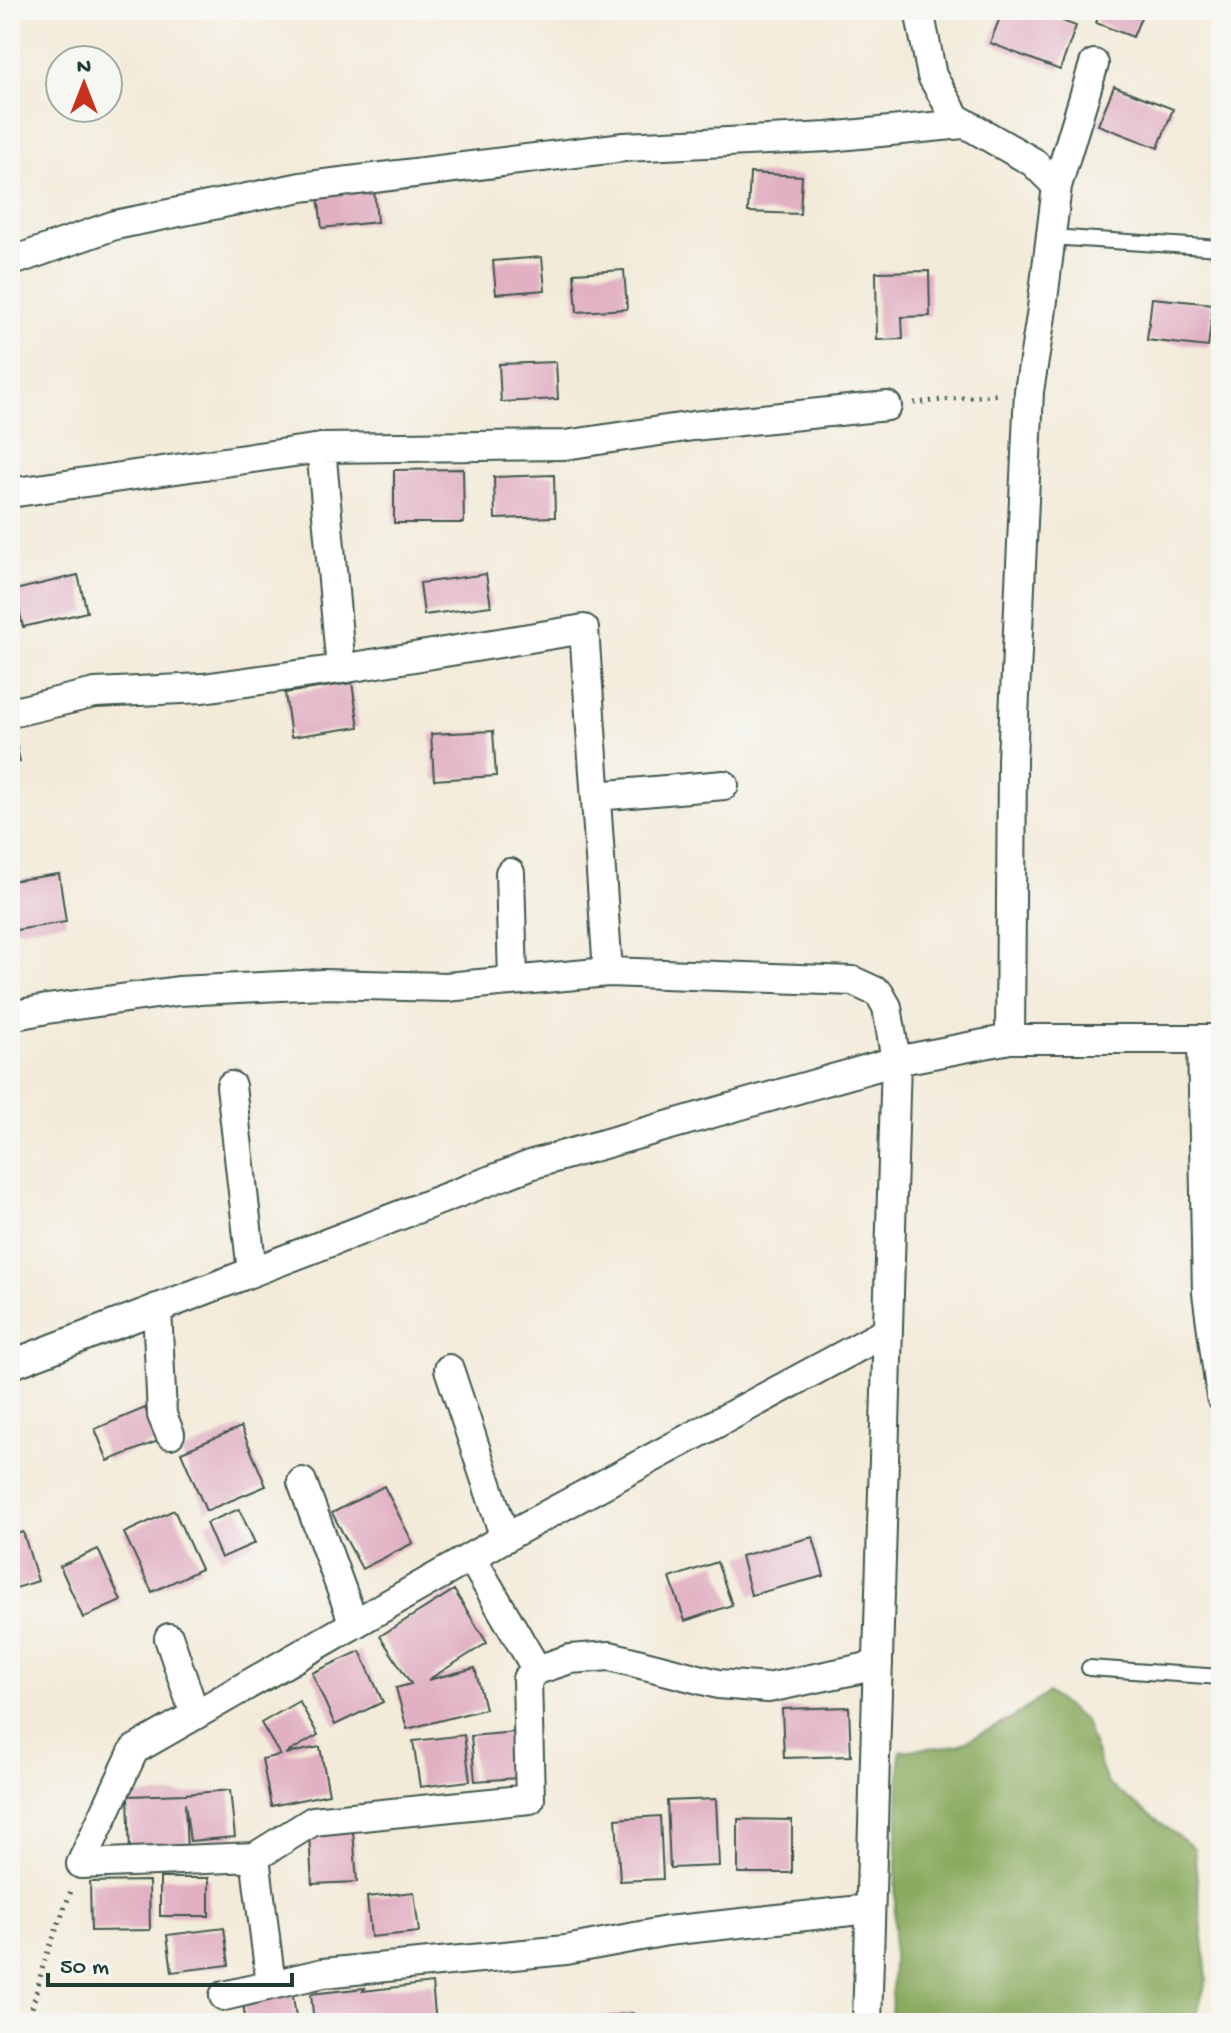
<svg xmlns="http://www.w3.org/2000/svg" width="1231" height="2033" font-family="'Gochi Hand',sans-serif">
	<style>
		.forest { fill: #8aaa5e; stroke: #547449; stroke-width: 2 }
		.building { fill: #e1b0c3 }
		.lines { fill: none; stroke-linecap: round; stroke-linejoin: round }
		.lane-casing { stroke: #3f574d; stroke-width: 18 }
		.street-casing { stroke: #3f574d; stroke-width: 32 }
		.path { stroke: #3f574d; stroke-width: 5; stroke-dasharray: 2 6; stroke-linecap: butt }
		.lane { stroke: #fff; stroke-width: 14 }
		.street { stroke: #fff; stroke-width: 28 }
	</style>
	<rect width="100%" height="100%" fill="#f6f6f2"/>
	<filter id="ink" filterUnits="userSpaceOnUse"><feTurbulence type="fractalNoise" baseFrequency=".0125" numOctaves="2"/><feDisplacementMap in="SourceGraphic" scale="16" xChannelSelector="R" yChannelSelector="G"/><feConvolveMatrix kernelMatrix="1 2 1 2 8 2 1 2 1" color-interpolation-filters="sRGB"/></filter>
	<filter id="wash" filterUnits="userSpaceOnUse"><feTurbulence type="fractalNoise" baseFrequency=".006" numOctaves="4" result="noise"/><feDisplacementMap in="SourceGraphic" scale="32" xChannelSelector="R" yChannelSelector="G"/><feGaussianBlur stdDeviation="1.8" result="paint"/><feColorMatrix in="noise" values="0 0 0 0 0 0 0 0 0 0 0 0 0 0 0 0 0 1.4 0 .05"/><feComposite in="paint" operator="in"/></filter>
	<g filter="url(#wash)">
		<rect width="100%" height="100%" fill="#f3ebd9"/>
		<path class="forest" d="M1048,1693l37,28 22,62 87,65 13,131 -13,44h-303l9,-272 58,-6 53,-26z"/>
		<g id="blocks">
			<path class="building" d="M1003,10h29l44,16 -16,44 -70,-27z
				M1101,10h43l-11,27 -37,-14z
				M1114,86l59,23 -15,39 -60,-23z
				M750,173l52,3 -2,38 -52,-2z
				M374,189l3,33 -55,6 -4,-33z
				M542,257l3,33 -49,4 -3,-33z
				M624,270l3,39 -50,3 -3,-39z
				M929,271l1,45 -28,1 1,22 -26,1 -1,-68z
				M1152,298l61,6 -5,43 -61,-7z
				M556,362l2,37 -57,3 -2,-38z
				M463,469l1,54h-70v-53z
				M554,475l1,42 -60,2 -1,-42z
				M486,574l5,32 -67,9 -4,-32z
				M78,575l9,37 -64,15 -8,-37z
				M352,683l7,44 -68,10 -6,-44z
				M11,718l9,44 -10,2v-45z
				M493,731l3,45 -62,4 -3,-46z
				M59,874l7,48 -56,9v-50z
				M145,1408l13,33 -50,20 -13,-32z
				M241,1427l25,59 -60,25 -25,-59z
				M384,1486l29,57 -51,26 -30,-56z
				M239,1509l16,34 -34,15 -15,-35z
				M174,1510l27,59 -49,23 -28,-59z
				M23,1532l15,49 -28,9v-54z
				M813,1537l11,39 -73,19 -10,-39z
				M98,1549l23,52 -38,17 -23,-52z
				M717,1562l15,43 -47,16 -15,-43z
				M454,1590l33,53 -59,37 47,-12 10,41 -78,20 -11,-41 15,-4 -31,-48z
				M360,1651l23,51 -48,23 -23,-52z
				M299,1701l19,34 -33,19 35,-7 9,47 -58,12 -9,-47 18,-4 -19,-32z
				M849,1707l2,49 -67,2 -2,-49z
				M515,1732l4,46 -44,3 -4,-45z
				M464,1735l6,46 -50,6 -7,-46z
				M230,1790l5,47 -45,4 -5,-38 2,50 -57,1 -2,-58 57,-2z
				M716,1799l3,67 -49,2 -3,-67z
				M660,1816l3,63 -43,2 -4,-62z
				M738,1819l54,1v53h-54z
				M353,1831l4,51 -45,2 -3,-50z
				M160,1878h49v38h-49z
				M149,1881l1,49 -59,1 -1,-49z
				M414,1892l5,40 -48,5 -4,-40z
				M224,1928l5,37 -57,7 -5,-37z
				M432,1983l4,40h-122l-3,-29 54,-6 -2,3z
				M292,1990l5,33h-51l-4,-26z
				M633,2013l1,10h-46l-1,-4z"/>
		</g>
	</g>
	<g filter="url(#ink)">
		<use href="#blocks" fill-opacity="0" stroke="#3f574d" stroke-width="2"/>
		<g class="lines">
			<g class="lane-casing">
				<path id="lane" d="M1050,237l171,11
					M1089,1668l132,9
					M1215,2023l6,-1"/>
			</g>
			<g class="street-casing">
				<path id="street" d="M919,10l13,66 24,42 77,44 24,24 -16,130 -12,75 -17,369 -2,279
					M1057,186l37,-122
					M10,262l105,-37 186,-38 323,-40 204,-10 135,-13
					M321,448l20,221
					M10,493l311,-45 244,-3 128,-19 194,-20
					M10,713l85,-20 108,-5 138,-19 243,-40 24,343
					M596,796l128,-11
					M510,873l3,107
					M10,1016l37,-7 131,-18 145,-7 123,3 162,-15 245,9 26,12 8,14 9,54 -29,962
					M1202,1040l5,253 14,104
					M231,1086l21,186
					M157,1308l5,107 8,19
					M10,1365l523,-201 363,-103 114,-22h211
					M449,1369l56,169
					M302,1482l52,142
					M471,1557l66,113
					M169,1638l26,77
					M878,1665l-110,23 -50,-4 -108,-28 -40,3 -33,11 -10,9 3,120 -217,22 -58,36 -174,7 53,-114 379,-217 375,-202
					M255,1857l16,128
					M224,1996l99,-23 243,-23 101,-19 203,-22"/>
			</g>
			<path class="path" d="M914,403l86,-9
				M28,2023l16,-61 27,-71"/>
			<use href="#lane" class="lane"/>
			<use href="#street" class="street"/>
		</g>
	</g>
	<rect width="1231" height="2033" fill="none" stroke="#f6f6f2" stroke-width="40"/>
	<g transform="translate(84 84)"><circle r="38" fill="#f6f6f2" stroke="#a0aca6" stroke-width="2"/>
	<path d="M0-6L14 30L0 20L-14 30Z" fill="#c8321e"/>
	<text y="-12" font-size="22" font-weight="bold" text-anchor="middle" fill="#1f3d34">N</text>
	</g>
	<path d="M48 1973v12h244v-12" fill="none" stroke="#1f3d34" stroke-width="4"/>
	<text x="60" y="1973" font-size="24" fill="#1f3d34" stroke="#f6f6f2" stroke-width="6" paint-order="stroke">50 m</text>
</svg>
